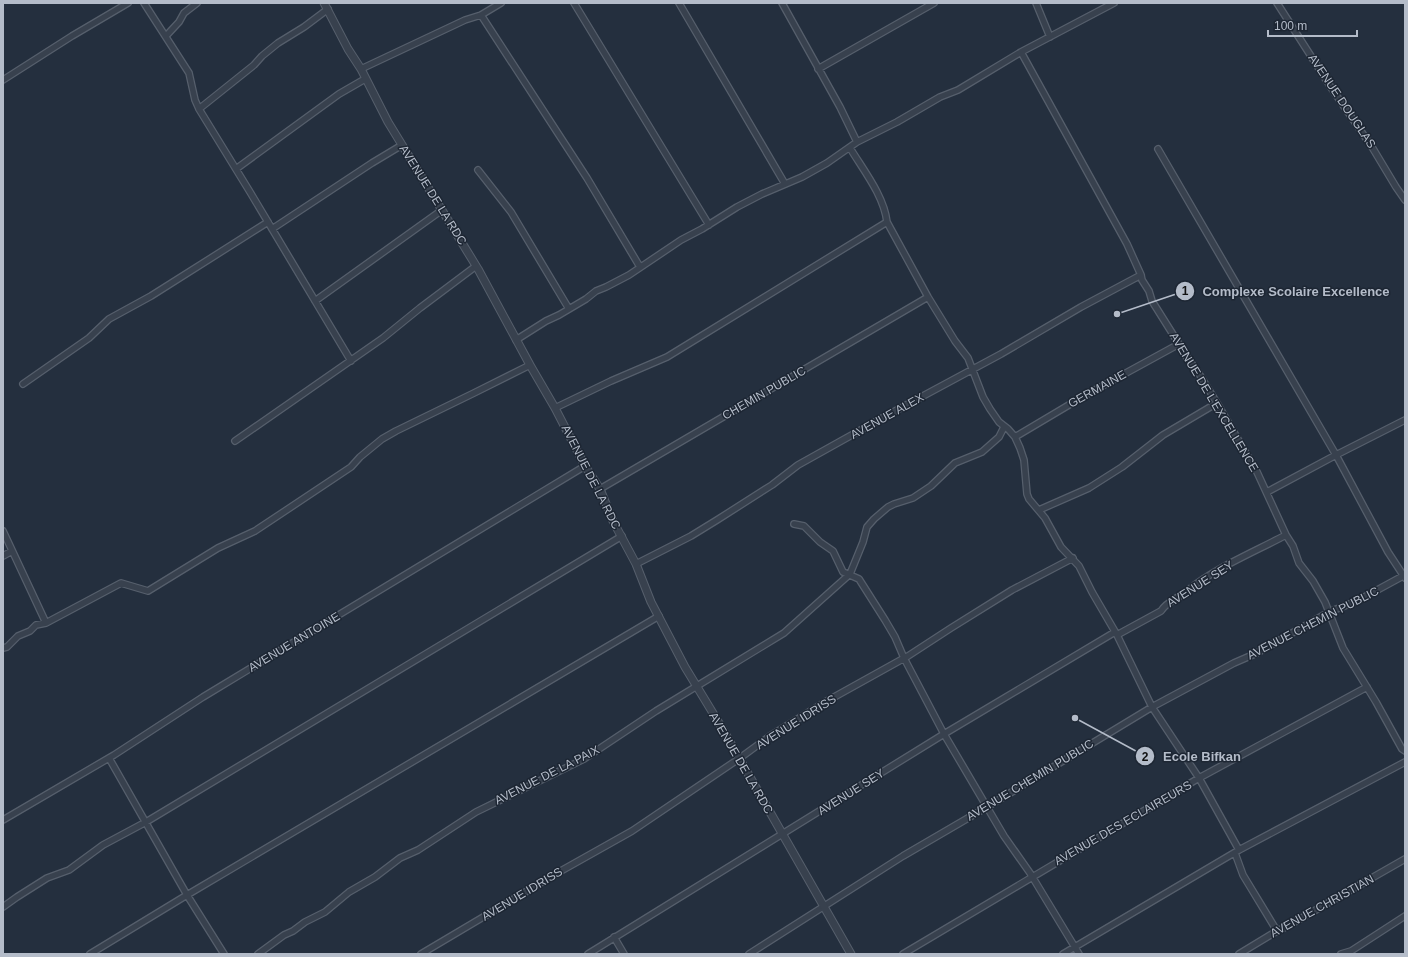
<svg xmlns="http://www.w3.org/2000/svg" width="1408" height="957" font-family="Helvetica,sans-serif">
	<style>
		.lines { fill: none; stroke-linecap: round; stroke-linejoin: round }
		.minor-casing { stroke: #565f6c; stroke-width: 8 }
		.tertiary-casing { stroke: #565f6c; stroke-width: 9 }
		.minor { stroke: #38414e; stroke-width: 5.5 }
		.tertiary { stroke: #38414e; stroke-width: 7 }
		.labels { text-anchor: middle; stroke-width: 3; stroke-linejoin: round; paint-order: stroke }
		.street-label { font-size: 12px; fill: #b4bcc9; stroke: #1d2633 }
		.leader { fill: none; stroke: #b4bcc9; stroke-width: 1.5 }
		.callout-dot { fill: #b4bcc9; stroke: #1d2633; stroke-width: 1.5 }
		.mark-label { font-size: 12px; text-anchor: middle; font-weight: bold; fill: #111 }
		.callout-label { font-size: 13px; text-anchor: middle; font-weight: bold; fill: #b4bcc9; stroke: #1d2633; stroke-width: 3; stroke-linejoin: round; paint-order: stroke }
	</style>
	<rect width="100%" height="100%" fill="#242f3e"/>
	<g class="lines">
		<g class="minor-casing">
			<path id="minor" d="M144,3l45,70 6,27 4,9 51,83 101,169
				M574,3l135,222
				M679,3l106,181
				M782,3l58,104 17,35
				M1036,3l14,34
				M1277,3l55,86 40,58 24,40 9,13
				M481,15l106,163 53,89
				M166,36l13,-14 5,-9 13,-10
				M1021,52l106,192 14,31 1,5 7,11 3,10 27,43 3,7 16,21 19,31 40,69 29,63 7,11 6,17 14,18 12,21 18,46 33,54 26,47 3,2
				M361,69l104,-49 16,-5 20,-12
				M818,69l116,-66
				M3,80l69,-44 56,-33
				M199,109l55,-44 8,-9 16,-13 26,-16 24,-18
				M850,148c14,23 34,48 37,74l41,75 27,44 13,17 15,39 7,12 9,13 9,7 7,8 5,11 4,12 3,34 2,5 16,19 16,29 18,19 13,26 25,43 35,72 47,71 40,72
				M1158,149l178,306 52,97 17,26
				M236,169l103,-75 26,-15
				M478,170l33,42 58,97
				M272,229l100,-66 30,-18
				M315,301l127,-91
				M516,340l30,-19 13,-6 27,-16 10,-8 10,-4 23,-12 52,-35 21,-11 35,-22 25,-13 40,-17 25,-14 30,-21 40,-20 43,-25 18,-7 63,-38 93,-49
				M23,384l66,-46 20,-19 42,-23 117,-74
				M555,408l56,-27 56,-24 220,-135
				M1015,437l69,-41 95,-52
				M235,441l148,-103 37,-30 56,-42
				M600,489l328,-192
				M1267,492l69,-37 69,-35
				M1039,510l50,-22 33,-21 41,-32 54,-32
				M794,524l10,2 16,16 13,9 10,21 16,7 26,41 10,17 9,21 40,76 60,102 26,37 49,81
				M3,531l43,92
				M3,556l9,-5
				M636,564l55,-28 26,-16 55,-35 26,-20 86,-48 117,-63 80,-47 60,-32
				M1117,635l44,-24c6,-10 18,-13 26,-20 28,-23 67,-39 99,-56
				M3,648l4,-1 11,-11 12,-5 6,-6 10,-2 75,-40 27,8 70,-43 37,-17 96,-64 9,-10 22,-18 14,-8 78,-38 56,-28
				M109,758l78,137 37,59
				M3,820l111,-65 89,-58 382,-231
				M1235,853l8,22 34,56
				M3,907l14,-10 30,-19 22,-8 34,-25 43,-23 476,-286
				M614,937l10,17
				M90,954l97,-59 472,-279
				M258,954l26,-19 9,-4 12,-9 20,-10 24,-20 26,-15 25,-19 18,-8 58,-38 108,-53 72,-48 128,-78 66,-59 13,-32 4,-15 7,-8 14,-12 6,-3 19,-6 18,-12 24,-23 27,-11 17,-15 5,-10
				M421,954l138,-82 73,-41 108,-73 30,-22 57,-35 81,-45 43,-28 61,-38 61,-32
				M588,954l356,-220 171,-102
				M749,954l154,-98 84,-49 165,-100 82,-44 23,-10 72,-41 28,-11 46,-25
				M903,954l296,-176 168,-91
				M1063,954l176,-104 166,-88
				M1239,954l38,-23 9,-4 119,-68
				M1341,954l10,-3 54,-35"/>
		</g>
		<g class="tertiary-casing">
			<path id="tertiary" d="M324,3l24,46 13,20 27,53 90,147 52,96 25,43 30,58 15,23 13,32 23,43 15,38 34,65 37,61 129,226"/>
		</g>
		<use href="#minor" class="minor"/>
		<use href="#tertiary" class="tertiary"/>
	</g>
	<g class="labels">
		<g class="street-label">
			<text transform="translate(1342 101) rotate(56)" y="4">AVENUE DOUGLAS</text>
			<text transform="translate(433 195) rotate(58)" y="4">AVENUE DE LA RDC</text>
			<text transform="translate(1097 389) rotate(-29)" y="4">GERMAINE</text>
			<text transform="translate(764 393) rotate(-30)" y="4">CHEMIN PUBLIC</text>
			<text transform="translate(1214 402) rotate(59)" y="4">AVENUE DE L'EXCELLENCE</text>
			<text transform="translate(887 416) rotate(-29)" y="4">AVENUE ALEX</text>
			<text transform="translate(591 477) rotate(63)" y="4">AVENUE DE LA RDC</text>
			<text transform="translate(1200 584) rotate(-32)" y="4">AVENUE SEY</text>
			<text transform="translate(1313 623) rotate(-27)" y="4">AVENUE CHEMIN PUBLIC</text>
			<text transform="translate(294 642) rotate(-31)" y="4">AVENUE ANTOINE</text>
			<text transform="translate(796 722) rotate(-32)" y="4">AVENUE IDRISS</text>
			<text transform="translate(741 763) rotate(60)" y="4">AVENUE DE LA RDC</text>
			<text transform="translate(547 775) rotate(-27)" y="4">AVENUE DE LA PAIX</text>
			<text transform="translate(1030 780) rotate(-31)" y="4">AVENUE CHEMIN PUBLIC</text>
			<text transform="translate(851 792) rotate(-32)" y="4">AVENUE SEY</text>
			<text transform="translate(1123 823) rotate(-30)" y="4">AVENUE DES ECLAIREURS</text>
			<text transform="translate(522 894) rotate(-31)" y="4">AVENUE IDRISS</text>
			<text transform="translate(1322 906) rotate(-29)" y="4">AVENUE CHRISTIAN</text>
		</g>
	</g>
	<path class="leader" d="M1117 314L1185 291M1075 718L1145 756"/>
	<g class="callout-dot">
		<circle cx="1117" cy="314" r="4"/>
		<circle cx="1075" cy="718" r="4"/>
		<circle cx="1185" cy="291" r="10"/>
		<circle cx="1145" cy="756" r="10"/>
	</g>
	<g class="mark-label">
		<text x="1185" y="295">1</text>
		<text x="1145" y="761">2</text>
	</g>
	<g class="callout-label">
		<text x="1296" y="296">Complexe Scolaire Excellence</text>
		<text x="1202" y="761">Ecole Bifkan</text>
	</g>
	<rect width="1408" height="957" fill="none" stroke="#b4bcc9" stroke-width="8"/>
	<path d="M1268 30v6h89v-6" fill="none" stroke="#b4bcc9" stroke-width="2"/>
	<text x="1274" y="30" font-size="12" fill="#b4bcc9" stroke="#1d2633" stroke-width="3" paint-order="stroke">100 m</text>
</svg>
